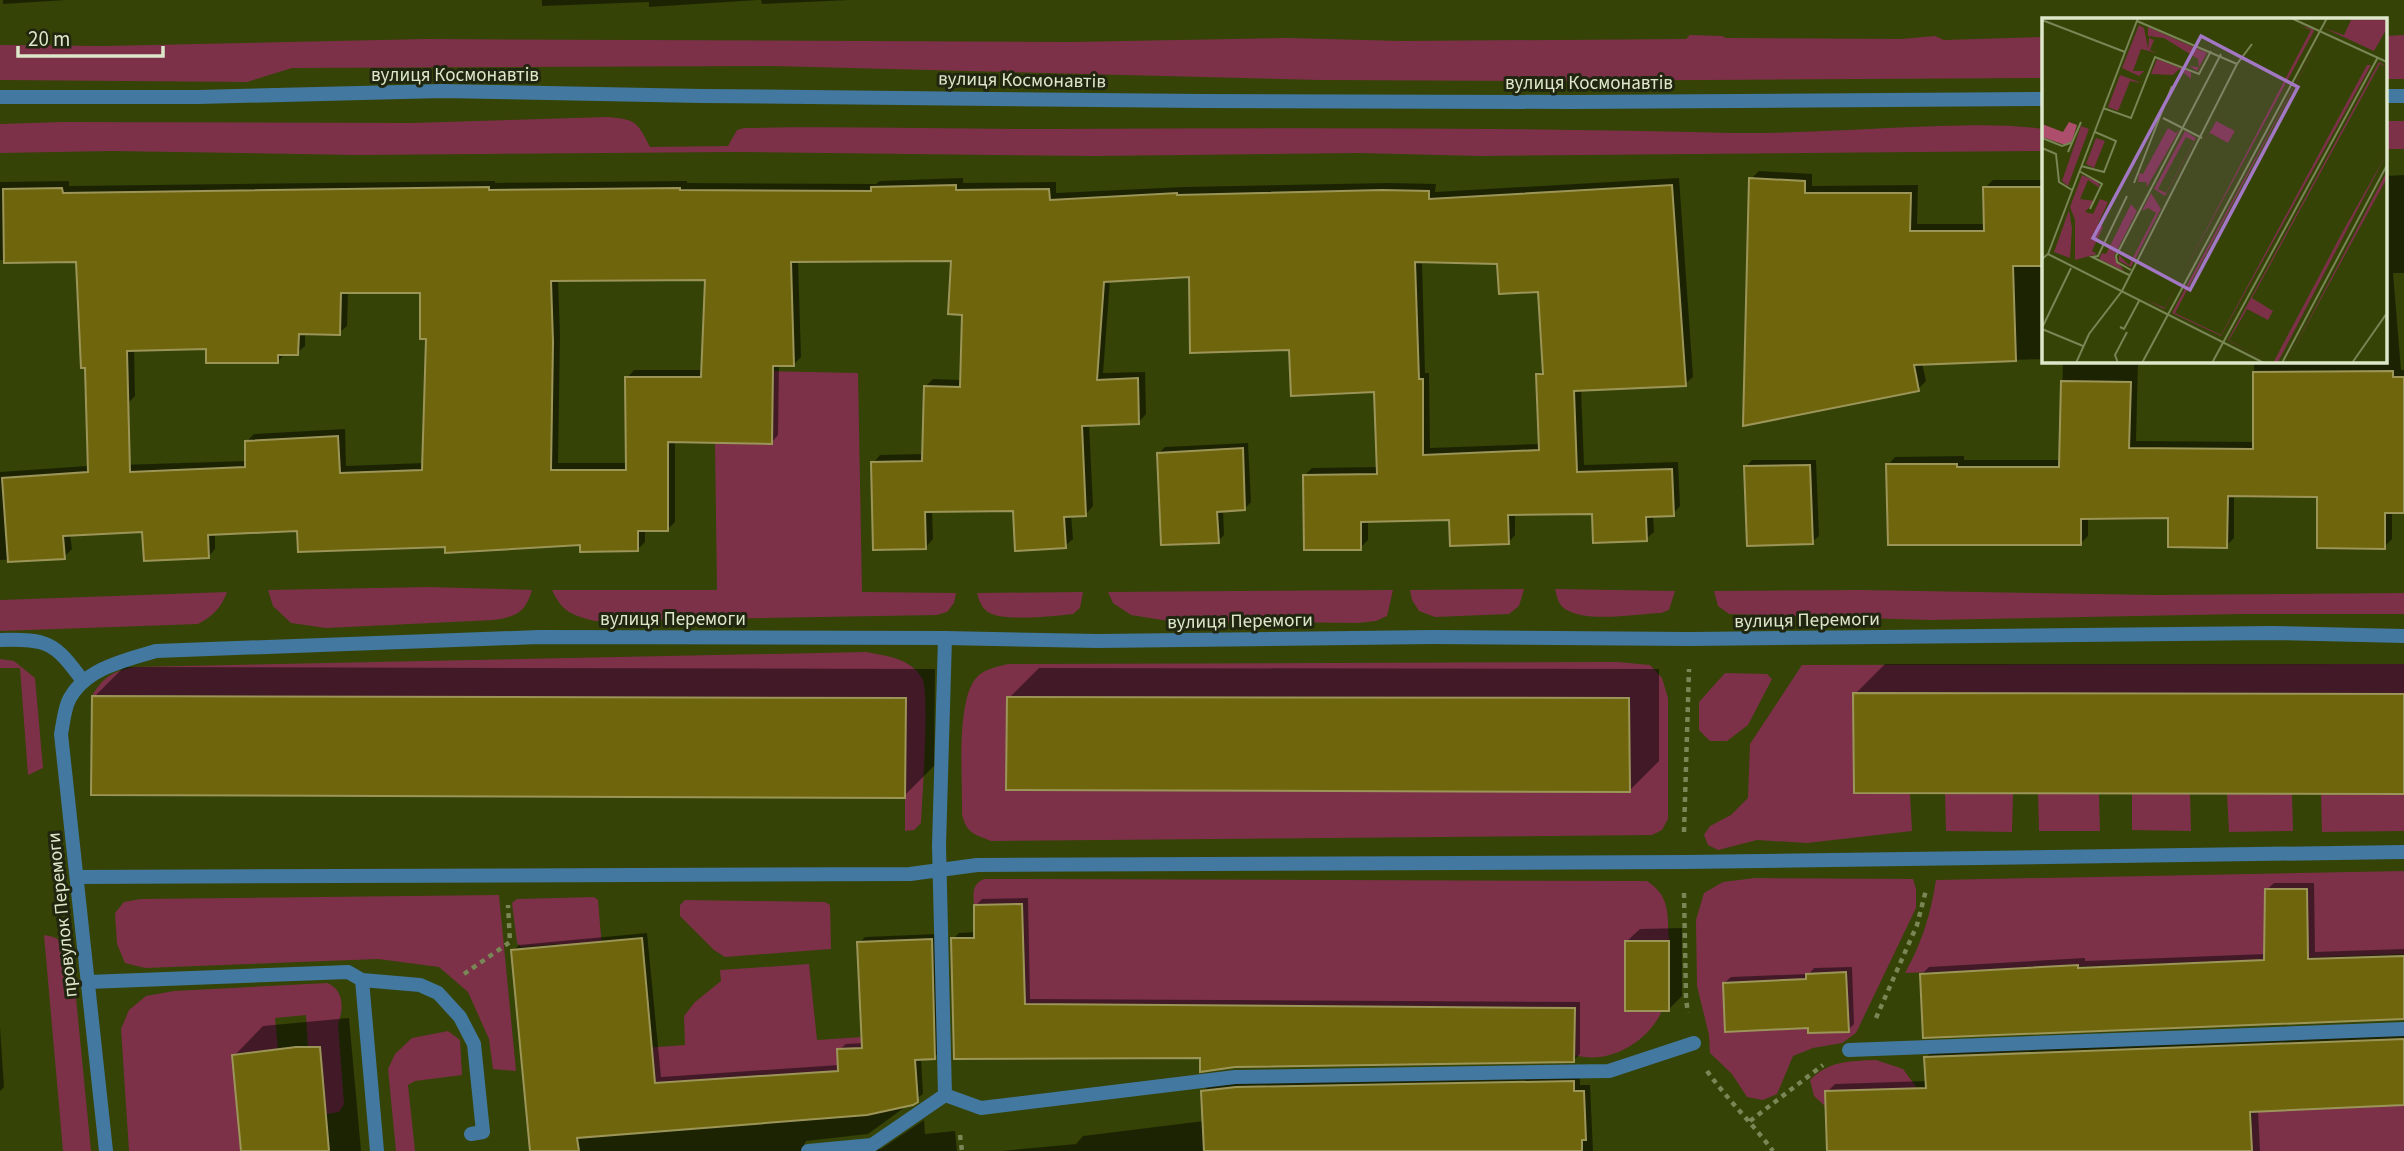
<svg xmlns="http://www.w3.org/2000/svg" width="2404" height="1151" font-family="'Source Sans 3',sans-serif">
	<style>
		.green { fill: #7c3149; fill-rule: evenodd }
		.shadow { fill: #0007; fill-rule: evenodd }
		.building { fill: #6f650d; stroke: #9c9558; stroke-width: 2; fill-rule: evenodd }
		.lines { fill: none; stroke-linecap: round; stroke-linejoin: round }
		.path { stroke: #798655; stroke-width: 4.5; stroke-dasharray: 5 5; stroke-linecap: butt }
		.service { stroke: #4378a0; stroke-width: 14 }
		.minor { stroke: #4378a0; stroke-width: 14 }
		.labels { text-anchor: middle; stroke-width: 6; stroke-linejoin: round; paint-order: stroke }
		.street-label { font-size: 19px; fill: #dde7c9; stroke: #20260f }
		.inset-road { fill: none; stroke: #788554; stroke-width: 2 }
		.view { fill: #a277c3; fill-opacity: 0.15; stroke: #a277c3; stroke-width: 3.5 }
		.inset-edge { fill: none; stroke: #dde7c9; stroke-width: 3.5 }
	</style>
	<rect width="100%" height="100%" fill="#354306"/>
	<path class="green" d="M1690,35l32,1 4,2 175,1 34,-3 9,4 99,-3v41l-490,3 -234,-1 -547,-14 -480,2 -45,14 -247,-2v-35l104,1 322,-7 646,3 217,-4 112,3 285,-2z
		M2404,35v44h-19v-43z
		M608,117c28,2 30,6 42,30l78,-1 9,-16 7,-2c103,-2 205,1 307,1 227,-1 453,-2 680,4 69,1 139,-5 208,-7 36,-1 69,-2 104,3l1,22 -564,5 -121,-3 -265,3 -360,-4 -377,3 -245,-4 -112,2v-29l63,-2 349,1z
		M2385,121h19v28h-19z
		M714,370l144,3 4,219 94,1 -2,10 -7,9 -10,3 -342,6c-23,-6 -32,-8 -43,-31h165z
		M429,587l103,3c-7,23 -15,26 -38,30l-168,8 -35,-5 -18,-17 -5,-16z
		M1524,589l-5,17 -10,8 -74,3 -16,-6 -7,-11 -2,-10z
		M1555,589l120,2 -6,19 -8,3c-25,1 -75,10 -96,-4 -7,-5 -8,-12 -10,-20z
		M1393,590l-6,26 -11,5 -18,2 -189,-2 -38,-6 -18,-12 -5,-11z
		M1862,590l295,5 247,-2v21h-163l-310,6 -202,-6 -11,-8 -4,-15z
		M227,592c-6,16 -14,24 -29,32l-198,7v-31z
		M1083,592l-3,16 -7,6c-18,2 -71,8 -85,-2 -7,-5 -9,-12 -11,-19z
		M866,652c21,4 44,6 56,26 8,13 0,123 -1,145l-7,7 -9,1v-133l-813,-2c11,-19 20,-24 42,-29z
		M0,659l14,2 21,17 8,90 -15,7 -8,-107h-20z
		M1618,662l32,3 12,13 6,20v121l-6,11 -10,5 -661,6c-17,-7 -25,-8 -29,-27 1,-32 -7,-117 16,-138 9,-8 19,-9 30,-12zM1008,697l621,1 1,94 -623,-2z
		M2404,664v30l-550,-1v100l56,1 2,37 -105,12 -50,-3 -39,10 -10,-5 -4,-10 6,-9 21,-11 17,-17 2,-54 52,-79z
		M1725,673l42,1 5,5 -24,46 -21,16h-17l-11,-11v-28z
		M1945,794h68l-1,38 -66,-1z
		M2038,794h61l1,37h-61z
		M2132,794h58l1,37 -59,-1z
		M2227,794h65l1,37 -64,1z
		M2321,794h83v37l-82,1z
		M2404,871v83l-499,19c17,-30 26,-60 31,-93z
		M1755,878l158,1 3,10v19l-60,125 -14,10 -29,5 -20,8 -16,38 -14,6 -16,-3 -15,-23 -22,-21 -1,-18 -12,-49 -1,-66 8,-27 19,-11zM1846,973l3,59 -43,-58zM1794,980l2,49 -71,3 -2,-49z
		M984,879l663,2c24,16 20,33 22,60h-44v70h37c-15,32 -53,54 -88,44v-47l-549,-4 -3,-100 -48,1c-1,-12 -2,-21 10,-26z
		M499,895l17,176 -23,-2 -4,-30 -21,-47 -29,-25 -61,-8 -233,9 -20,-5 -8,-19 -2,-31 9,-11 17,-3z
		M594,897l4,3 12,145 7,5 68,-5 -1,-29 11,-14 26,-21 -1,-11 89,-6 8,76 45,-3v11l-24,2v21l-265,17 -14,-144 -38,3 -4,-4 -5,-40 5,-4z
		M685,900l140,2 5,3 1,44 -106,8 -11,-7 -34,-34v-11z
		M44,935c15,2 23,8 28,22l19,194h-28z
		M327,983c17,7 17,25 11,41l6,80 -5,8 -13,2 -6,-67h-12l-2,-32 -31,3 3,32 -37,101h-112l-8,-122 8,-19 17,-14 28,-5z
		M448,1031l12,9 2,35 -47,6 -7,4 7,66h-19l-8,-82 7,-15 17,-16z
		M1876,1060l27,9 14,19 -92,3 1,16 -12,-11 -4,-16c18,-19 40,-19 66,-20z
		M2404,1105v46h-152v-39z"/>
	<path class="shadow" d="M0,0h66l-63,4v-4z
		M542,0h216l-109,7v-5l-107,4z
		M761,0h88l-87,4z
		M1759,171l53,3v12l106,-1 -1,39h68v-36l8,-8h51v179l-122,4 4,18 -8,8 -167,-210z
		M2404,175v98h-11l8,97h3v141h-12v28l-8,8 -65,-52 -85,-1v44l-8,8 -56,-29h-82v19l-8,8 -192,-79 7,-8 69,-1v4h97l2,-100h75l-2,81 119,1 -1,-82h131v-184z
		M963,178v5l93,-1v11l128,-6 206,-4 46,1 -1,8 244,-14 14,199 -8,7 -104,5 3,76 94,-3 2,44 -7,8 -20,1 1,17 -8,7 -53,-27 -78,1v22l-7,8 -58,-25 -82,2v20l-8,8 -55,-73 7,-7 67,-1 -4,-77 -84,-41 -100,-74 -81,5 -7,93 42,-1 1,42 -7,8 -50,2 4,82 -7,8 -15,1 2,24 -8,7 -50,-36h-83l1,29 -7,8 -53,-84 7,-8 44,-1 1,-67 8,-8 29,1 2,-67 -11,-54 -155,2 3,96 -7,7h-15l-1,71 -7,8 -96,-2v81l-7,7h-23v13l-8,8 -55,-7 -136,2 -147,-16 -84,4v16l-7,8 -64,-27 -74,4 2,15 -8,8 -64,3v-88l87,-6 160,-5v-20l7,-7 91,-5 1,37 78,-3 4,-126 -6,-46h-74l-1,35 -8,7 -34,-1v14l-8,7h-11l-8,8 -70,-14 -74,2 1,47 -7,7 -50,-143h-78v-78l69,-1v5l426,-5v2l192,-2v2l189,1 4,-3zM1422,260l77,2 41,28 4,79 -6,6 2,69 -110,4 -1,-75h-4zM707,278l-4,92h-69l-7,8v85h-69l2,-129 -2,-55z
		M1248,443l3,59 -6,6 -22,2 1,25 -6,6 -60,-87 7,-7z
		M1752,460h64l3,76 -7,6 -66,-75z
		M1885,664h519v129l-549,-99z
		M124,667l811,2 -1,97 -30,30 -810,-99z
		M1039,668l620,1v92l-29,29 -621,-92z
		M2274,883h40l1,69 89,-3v69l-482,-44 7,-7 156,-9v3l181,-7v-64z
		M1028,898l2,101 550,3v52l-6,6 -372,-4 -247,2 -2,-119 6,-6 17,-1 -1,-26 7,-7z
		M1682,928v68l-13,13 -43,-67 14,-13z
		M647,933l14,144 178,-12v-15l7,-6 18,-1 -5,-100 6,-6 72,-3 3,117 -6,7h-13l2,36 -55,40 -62,7 -2,4 3,6h-275l-19,-200 6,-6z
		M1852,967l2,57 -6,6 -38,-4 -86,-43 7,-6 78,-3 5,-6z
		M349,1018l12,133h-118l-9,-95 29,-30z
		M0,1027l4,60 -4,4z
		M2404,1030v73l-146,7 2,41h-431l-2,-59 8,-8 93,-3 -2,-24 8,-7z
		M1580,1076v9h10l3,66h-592l75,-7 7,-8 121,-15 -1,-29 6,-7 34,-4z
		M924,1120l1,14 30,-3 2,20h-99l23,-2z"/>
	<path class="building" d="M1749,178l56,3v12h106l-1,38h74l-1,-44h60v79h-30l3,95 -102,4 5,26 -176,35z
		M956,185v5l93,-1 1,11 127,-7v2l205,-5 47,1v8l243,-14 14,201 -112,5 3,81 95,-3 2,47 -28,1 1,24 -54,2 -1,-29 -84,1 1,29 -59,2 -1,-26 -88,2v28h-57l-1,-75 74,-1 -3,-82 -83,4 -2,-46 -99,3 -1,-76 -85,5 -7,98 41,-2 1,46 -57,2 4,90 -22,1 2,31 -51,3 -2,-40 -88,1 1,37 -53,1 -2,-88 51,-1 2,-75 36,1 2,-72 -14,-1 3,-53 -160,1 3,104h-21l-1,78 -104,-2v89h-30v20l-58,1v-7l-135,8v-6l-147,5 -1,-21 -89,4 1,23 -65,3 -2,-29 -79,4 2,23 -57,3 -6,-84 86,-6 -3,-104h-4l-5,-106 -72,1 -1,-74 59,-1 1,5 426,-6v3l191,-2v2l191,1v-4zM1415,262l82,2 2,30 39,-2 5,82h-7l3,76 -116,5v-76h-4zM705,280l-4,97h-76l1,93h-75l2,-128 -2,-61zM341,293h79v46h6l-4,131 -82,3 -2,-37 -93,5v26l-115,5 -3,-121 79,-2v14h72v-8h20l1,-21 41,1z
		M2393,371v6h11v136h-19v36l-68,-1v-51l-89,-1 -1,52 -59,-1v-29l-87,1v26h-193l-2,-81h71v3h102l2,-86 70,1 -2,66 124,1v-77z
		M1243,448l2,62 -28,2 2,31 -58,2 -4,-92z
		M1810,465l3,79 -66,2 -3,-80z
		M1853,693l551,1v100l-550,-1z
		M92,696l814,2 -1,100 -814,-3z
		M1007,697l622,1 1,94 -624,-2z
		M2265,889h42l1,70 96,-3v63l-481,19 -3,-64 158,-9v3l186,-8z
		M1022,904l3,100 550,4 -1,54 -339,5 -35,5v-14l-246,1 -3,-121h23v-33z
		M642,938l13,145 183,-12 -1,-22 25,-1 -5,-106 75,-3 3,120 -20,1 3,42 -5,3 -46,10 -290,23 2,13h-49l-19,-201z
		M1625,941h44v70h-44z
		M1846,972l3,60 -41,1v-5l-83,4 -2,-49 83,-4v-5z
		M2404,1039v66l-154,7 2,39h-425l-2,-60 101,-3 -2,-31z
		M296,1047h24l9,104h-88l-9,-96z
		M1574,1081v10h10l2,49h-4v11h-378l-3,-60 35,-4z"/>
	<g class="lines">
		<path class="path" d="M1684,832l5,-163
			M1684,893l2,106 2,14
			M464,974l46,-32 -2,-37
			M1876,1018l41,-93 9,-35
			M1707,1071c20,28 45,52 66,80
			M1750,1121l73,-56
			M960,1135l2,16"/>
		<path class="service" d="M945,638l-6,208 6,249
			M77,877l833,-3 67,-9 707,-3 720,-10
			M362,980l58,5 18,8 22,24 14,27 9,88 -12,2
			M88,982l260,-10 14,8 15,171
			M1849,1050l555,-21
			M808,1151l64,-6 73,-50 36,13 254,-31 374,-6 85,-28"/>
		<path class="minor" d="M2385,96h19
			M0,97h198l244,-6 260,5 501,5 367,1 474,-3
			M0,640c49,-1 54,2 83,41
			M106,1151l-45,-417c2,-10 3,-22 7,-32 15,-33 57,-42 88,-51l383,-14 406,1 153,3 335,-4 257,2 582,-6 132,3"/>
	</g>
	<g class="labels">
		<g class="street-label">
			<text x="455" y="81">вулиця Космонавтів</text>
			<text transform="translate(1022 79) rotate(1)" y="7">вулиця Космонавтів</text>
			<text x="1589" y="89">вулиця Космонавтів</text>
			<text x="673" y="625">вулиця Перемоги</text>
			<text transform="translate(1807 619) rotate(-1)" y="7">вулиця Перемоги</text>
			<text transform="translate(1240 620) rotate(-1)" y="7">вулиця Перемоги</text>
			<text transform="translate(61 915) rotate(-96)" y="7">провулок Перемоги</text>
		</g>
	</g>
	<g transform="translate(2042 18)">
		<rect width="345" height="345" fill="#354306"/>
		<path d="M310,0h35v10l-13,23 -50,-23 20,7zM97,7l5,3 4,21 1,-11 5,2 -4,10 7,3 -16,-4 -8,22h11l-5,5 -17,-8zM258,8l13,3 1,2 -150,278 -19,-10 20,9 146,-278zM106,9l59,26 -10,18 -8,-5 10,1 -1,-8 -34,-21 -16,-2zM280,16l-147,279 46,22 146,-270h4l-150,271 -49,-23zM115,41l34,13v7l-12,-10 -6,6 -22,-1zM337,44l8,5 -7,-3 -128,234 21,13 -5,9 -21,-11 -18,31 39,23 -40,-23zM78,57l22,8 -12,-2 -12,30 -10,-4zM182,89l-8,14 19,10 -7,12 -18,-10 -5,8zM39,108l8,3 -21,57 -6,-5zM126,110l8,5 4,-4 -33,58 -1,-5h-8l1,-9 4,1zM143,113l11,7 -31,58 -11,-7zM144,119l8,4 -28,52 -8,-4zM54,120l9,3 -11,27 -8,-4zM345,135l-109,209 -5,1 70,-132zM345,153v7l-101,185 62,-117zM40,157l16,7 2,6 -12,-8 -8,19 15,2 -10,11 8,2 7,-15 8,3 -10,22 5,3 -11,24 5,3 -22,6v-40l-5,-13zM109,175l10,16 -30,58 -12,-6v-6l10,10 27,-52 -8,-5 -6,3zM89,186l6,7 -23,45 10,15 -25,-12 3,-6 4,1zM27,192l3,18 -2,30 -16,-6z" fill="#7c3149" fill-rule="evenodd"/>
		<path d="M27,104l8,3 -5,16 -7,4 -23,-8v-13l21,8z" fill="#ad4f6c"/>
		<path class="inset-road" d="M249,0l96,44M0,2l83,32M95,3l100,43M195,46l15,-20M61,90l28,10 24,-61 44,17 12,-23M121,100l39,20M0,120l20,8 11,-4M0,130l14,6 3,28 13,8M26,134l13,-30M39,148l23,6 12,-31 -21,-9M37,153l23,13 -12,25M92,165l38,-97M85,178l-29,60 -6,1 37,18M6,236l216,109M0,241l6,-5 90,-236M89,252l-14,-8 -1,-6 105,-202M78,309l4,2 15,-28M0,310l29,-60M0,311l41,17M34,345l13,-29 33,-43 115,-227M76,345l-3,-8 12,-23M100,345l185,-345M170,345l166,-306M240,345l105,-198M310,345l35,-50"/>
		<path class="view" d="M159,18l97,51 -108,203 -97,-52z"/>
		<rect width="345" height="345" class="inset-edge"/>
	</g>
	<path d="M18 46v10h145v-10" fill="none" stroke="#dde7c9" stroke-width="3.5"/>
	<text x="28" y="46" font-size="21" fill="#dde7c9" stroke="#20260f" stroke-width="5" paint-order="stroke">20 m</text>
</svg>
